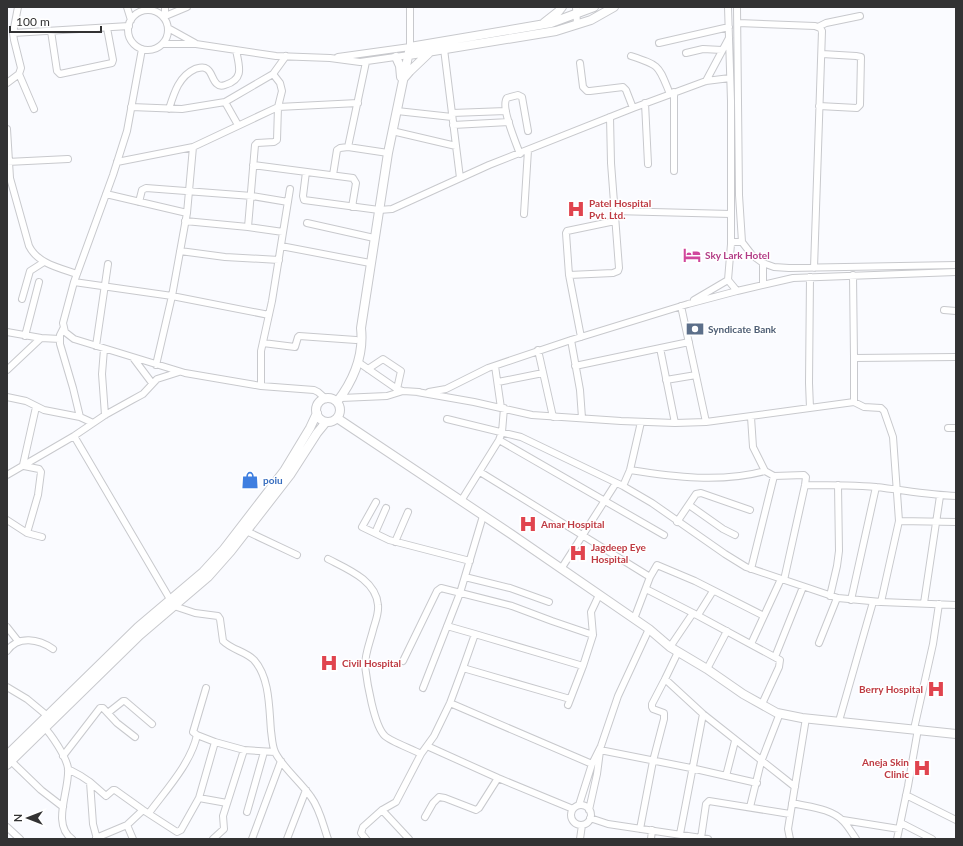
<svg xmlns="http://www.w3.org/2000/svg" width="963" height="846" font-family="Lato,sans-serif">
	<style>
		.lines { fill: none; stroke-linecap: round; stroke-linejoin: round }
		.minor-casing { stroke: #c8c9cd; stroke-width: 8 }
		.major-casing { stroke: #c8c9cd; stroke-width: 10 }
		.minor { stroke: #fff; stroke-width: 6 }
		.major { stroke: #fff; stroke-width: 8 }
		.labels { text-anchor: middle; stroke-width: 3; stroke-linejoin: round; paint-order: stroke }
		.health-label { font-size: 10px; font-weight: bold; fill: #be3a42; stroke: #fff; text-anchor: start }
		.hotel-label { font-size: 10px; font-weight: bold; fill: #b23c85; stroke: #fff; text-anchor: start }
		.service-label { font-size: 10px; font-weight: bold; fill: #4e5e75; stroke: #fff; text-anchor: start }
		.shop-label { font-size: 10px; font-weight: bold; fill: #366cbe; stroke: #fff; text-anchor: start }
	</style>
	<rect width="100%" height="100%" fill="#fafbff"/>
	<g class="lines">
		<g class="minor-casing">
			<path id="minor" d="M127,7l4,13
				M576,7l1,17
				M728,7l3,94v143
				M737,7l2,188 3,47
				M128 30a20 20 0 1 1 40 0a20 20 0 1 1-40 0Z
				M165,16v-9
				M163,17l24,-10
				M738,23l77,3 5,2 2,3 -8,237
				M818,27l8,-4 34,-7
				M168,28l27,15
				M51,31l6,40 3,3 52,-11 1,-3 -6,-32
				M13,33l116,-7
				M659,43l70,-16
				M163,44h33l80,12 54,2 30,4 49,-7
				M142,49l-15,82 -14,44 -39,107 -11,41 2,9 9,7 111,34 76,13 53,4 4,2 8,7
				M444,49l16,129
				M686,53l17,-4 19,1
				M631,56c30,10 27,9 39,38
				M338,57l72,-10v-40
				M366,62l-18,85 40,6
				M580,63l3,24 4,4h3l33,-4 3,3 7,18
				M19,74l15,35
				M706,81l23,-43
				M7,83l12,-9 2,-6 -7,-28 -1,-7 5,-26
				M645,103l3,61
				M819,106l38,2 3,-3 1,-48 -5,-1 -34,-2
				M131,107l51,2 43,-7
				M169,109c5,-16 10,-33 26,-40 4,-1 8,-3 12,0 5,3 5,11 10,15 2,2 5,2 8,1 20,-6 14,-19 11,-35
				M397,111l55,6
				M452,113l54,-2
				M238,125l-13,-23 48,-28
				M453,125l56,-3
				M7,129l3,49 19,68c9,18 31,22 48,28
				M392,131l64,15
				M520,154c-4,-11 -20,-48 -13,-56l11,-3 4,2 6,34
				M7,162l61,-3
				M117,162l76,-15 85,-40 80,-4
				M253,165l100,13 3,5 -4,24
				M674,171v-79
				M306,172l-3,24 1,4 75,10 13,-1 97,-44 144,-57 73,-27 24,-3
				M333,175l4,-25 3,-2 8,-1
				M106,194l81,19
				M139,202l3,-12 4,-2 106,8 36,6
				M614,211l117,3
				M524,214l4,-64
				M185,221l63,6 7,-82 2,-2 17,-1 3,-2 1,-33 4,-16 -2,-8 -7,-9 13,-18
				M307,223l67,15
				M248,227l35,5
				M281,246l89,17
				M180,251l45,6 54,3
				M763,263l11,4 15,1 167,-3
				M569,275l44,-2 5,-2 1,-3 -8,-105 -1,-46
				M853,275l1,83v44
				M810,277l-1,106 1,25
				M74,282l98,14 97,19
				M763,284v-21l-11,-8 -10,-13h-8l-3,2 -3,36 9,11 56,-13 163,-6
				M22,299l8,-28 14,-9
				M694,300l34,-20
				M681,306l25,116
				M944,310l12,1
				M63,329l-3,6v9l13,44 7,29
				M7,332l34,6
				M25,336l14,-54
				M581,337l-12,-62 -3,-42 1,-2 48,-10
				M571,340l9,50 2,28
				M263,343l32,4 3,-10 1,-1 57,4
				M96,346l12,-82
				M660,348l15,75
				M104,349l-2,25 3,41
				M538,350l15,67
				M854,358l102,-1
				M134,359l18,24
				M358,362l39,27 6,2 16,1
				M156,365l16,-69 15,-83 6,-66
				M495,366l6,42
				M575,366l114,-24
				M368,369l15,-10 18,12 -4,18
				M7,370l34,-32 19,1
				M666,380l30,-5
				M498,382l45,-9
				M261,386v-35l11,-50 18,-112
				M417,392l57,10 58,13 89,6 54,2 31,-1 148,-20 10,5 17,1 3,3 9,26 6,84 -18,81
				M429,392l17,-3 42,-21 83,-28 117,-36 49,-13
				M7,397l19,4 18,9 36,7 13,6
				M341,398l46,-2 16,-5
				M447,419l74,18 102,49 29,17 73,51 21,13 92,31 43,4 75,3
				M948,428h8
				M74,436l100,170 21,7 23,3 2,3 3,22c9,9 22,10 31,19 16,18 15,48 17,71 1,6 1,14 4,21 7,15 26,30 36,45 9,12 12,28 17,42
				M499,440l165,95
				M630,470c44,7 91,13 135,1l-12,-24 -2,-30
				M765,471l9,5 30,-1 2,2 -1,8 -21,95
				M480,472l170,105
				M7,475l67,-39 31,-21 27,-15 11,-6 14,-15 22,-7
				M805,485c24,0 48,0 71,2 27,3 53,8 80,9
				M623,486l7,-16 11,-48
				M461,501l38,-61 3,-8 2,-24
				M376,502l-14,25 27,13 81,21
				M689,505l34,24 12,6
				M7,520l20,13 15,4
				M899,521l57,1
				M677,522l19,-28 5,-1 49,17
				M244,530l53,25
				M27,533l11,-38 3,-23 -2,-3 -15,-3 -1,-1 13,-58
				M375,533l11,-25
				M395,542l13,-30
				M328,559c19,10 48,21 50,46 1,9 -3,17 -5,25 -3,12 -8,23 -8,36 2,16 9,60 20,70 7,6 27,13 36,18
				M561,569l55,-86
				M751,569l23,-93
				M465,577l45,11 39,14
				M646,589l47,24 87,47 -1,7 -17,37
				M830,596l7,-30 2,-15 -1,-66
				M851,600l25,-113
				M924,603l16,-107
				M698,615l15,-24
				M634,619l16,-42 7,-12 38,16 69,35
				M447,626l28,8
				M7,627l11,14
				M819,643l18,-45
				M751,644l30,-65
				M670,647l23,-34
				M7,651c11,-16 32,-12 46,-2
				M775,657l28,-70
				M403,661l34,-70 4,-3 71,18 40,15 41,14
				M463,668l107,31
				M707,669l20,-38
				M665,679l38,35 92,73
				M7,687l20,12 23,19
				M206,688l-13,44 4,3 18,7 -16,56 28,5
				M423,688l37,-95 23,-77
				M450,703l142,61
				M568,705l15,-39 10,-31 -2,-23 8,-17
				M109,712l14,-11h2l27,23
				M839,721l34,-119
				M43,726c8,8 23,30 25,42 2,22 -17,56 4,71
				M914,729l19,-85 6,-40
				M215,742l29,8 31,2
				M427,746l71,32 75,31
				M600,750l91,18 66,15
				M63,756l37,-48h3l14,15 18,14
				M11,761l30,29 22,17
				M68,769l13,7 9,6 3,42 4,15
				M726,776l9,-35
				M90,782l16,14 7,-6h2l28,20 34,22 4,-2 18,-32
				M906,795l50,25
				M792,803c16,4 39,5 51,18 5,5 9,12 13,18
				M579,805l13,-41 9,-18 17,-50 31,-67
				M571 815a10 10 0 1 1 20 0a10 10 0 1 1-20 0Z
				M750,807l11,-45 19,-49
				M382,810l27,29
				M589,810l8,-36 3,-23
				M247,812l17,-60
				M149,813c17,-23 42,-50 48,-78
				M425,817l8,-14 6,-6 6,1 31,12 3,-2 19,-30
				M590,818l18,6 100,15
				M843,820l56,9
				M901,823l31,16
				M127,825l6,14
				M7,827l13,12
				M640,829l13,-68 11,-42v-6l-11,-4 -1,-2v-3l13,-25 13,-27
				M680,834l23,-120
				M96,838l31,-13 16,-15
				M701,838l5,-34 3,-3 81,13
				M213,839l11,-10 -1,-13 21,-66
				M252,839l29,-78
				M287,839l19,-49
				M366,839l-5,-6 2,-6 19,-17 14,-8 25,-48 13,-18 16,-33 13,-35 12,-34 108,32
				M580,839l2,-14
				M651,839l1,-9
				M790,839l-2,-10 18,-111
				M897,839l11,-53 10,-57"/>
		</g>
		<g class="major-casing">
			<path id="major" d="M544,23l14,-11 4,-5
				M409,55l147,-24 35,-11 23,-13
				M396,57l4,9 1,11
				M404,78l6,-7 21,-20
				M316 410a12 12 0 1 1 24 0a12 12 0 1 1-24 0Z
				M337,402c16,-21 27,-47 24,-74l27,-175 22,-106 141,-24 43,-16
				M337,418l174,116 138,95 21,18 37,22 36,25 34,19 25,5 154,16
				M7,755l131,-128 65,-55 21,-23 60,-78 26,-43 7,-15
				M7,765l133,-130 68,-58 23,-26 59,-76 27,-42 9,-11"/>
		</g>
		<use href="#minor" class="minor"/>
		<use href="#major" class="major"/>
	</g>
	<defs>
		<g id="hospital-bare" transform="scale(1.38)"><path d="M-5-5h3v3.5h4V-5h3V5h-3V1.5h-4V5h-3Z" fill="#e0444e" stroke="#fff" stroke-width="2.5" paint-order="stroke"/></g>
		<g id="hotel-bare" transform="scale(1.38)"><path d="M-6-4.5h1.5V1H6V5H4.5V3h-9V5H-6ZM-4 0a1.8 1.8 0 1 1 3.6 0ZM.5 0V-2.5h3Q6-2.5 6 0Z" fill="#d1479c" stroke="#fff" stroke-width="2.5" paint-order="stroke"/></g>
		<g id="bank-bare" transform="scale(1.38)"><path d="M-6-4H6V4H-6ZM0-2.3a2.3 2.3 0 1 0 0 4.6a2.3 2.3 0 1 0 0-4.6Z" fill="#5c6f8a" stroke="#fff" stroke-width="2.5" paint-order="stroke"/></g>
		<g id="shop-bare" transform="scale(1.38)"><path d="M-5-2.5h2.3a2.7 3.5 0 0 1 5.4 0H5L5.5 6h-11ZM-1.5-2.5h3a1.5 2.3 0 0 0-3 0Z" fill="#3f7fe0" stroke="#fff" stroke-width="2.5" paint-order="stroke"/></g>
	</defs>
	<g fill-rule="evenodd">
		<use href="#hospital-bare" x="576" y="209"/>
		<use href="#hotel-bare" x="692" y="255"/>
		<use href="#bank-bare" x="695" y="329"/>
		<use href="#shop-bare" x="250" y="480"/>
		<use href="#hospital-bare" x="528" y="524"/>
		<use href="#hospital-bare" x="578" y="553"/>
		<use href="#hospital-bare" x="329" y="663"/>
		<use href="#hospital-bare" x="936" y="689"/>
		<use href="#hospital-bare" x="922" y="768"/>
	</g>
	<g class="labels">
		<g class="health-label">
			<text x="589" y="207">Patel Hospital<tspan x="589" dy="12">Pvt. Ltd.</tspan></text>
			<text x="541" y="528">Amar Hospital</text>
			<text x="591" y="551">Jagdeep Eye<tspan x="591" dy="12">Hospital</tspan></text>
			<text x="342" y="667">Civil Hospital</text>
			<text x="923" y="693" text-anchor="end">Berry Hospital</text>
			<text x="909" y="766" text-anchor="end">Aneja Skin<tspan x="909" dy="12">Clinic</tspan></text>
		</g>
		<g class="hotel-label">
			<text x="705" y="259">Sky Lark Hotel</text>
		</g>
		<g class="service-label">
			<text x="708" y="333">Syndicate Bank</text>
		</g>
		<g class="shop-label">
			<text x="263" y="484">poiu</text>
		</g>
	</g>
	<rect width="963" height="846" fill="none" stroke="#323233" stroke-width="16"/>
	<g transform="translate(28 818) rotate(270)" stroke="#ffffff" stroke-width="3" paint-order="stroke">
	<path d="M0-3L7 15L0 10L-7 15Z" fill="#323233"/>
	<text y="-6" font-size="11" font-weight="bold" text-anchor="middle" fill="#323233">N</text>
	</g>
	<path d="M10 26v6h91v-6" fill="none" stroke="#323233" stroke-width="2"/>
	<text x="16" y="26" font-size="12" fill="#323233" stroke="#ffffff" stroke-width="3" paint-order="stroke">100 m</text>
</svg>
